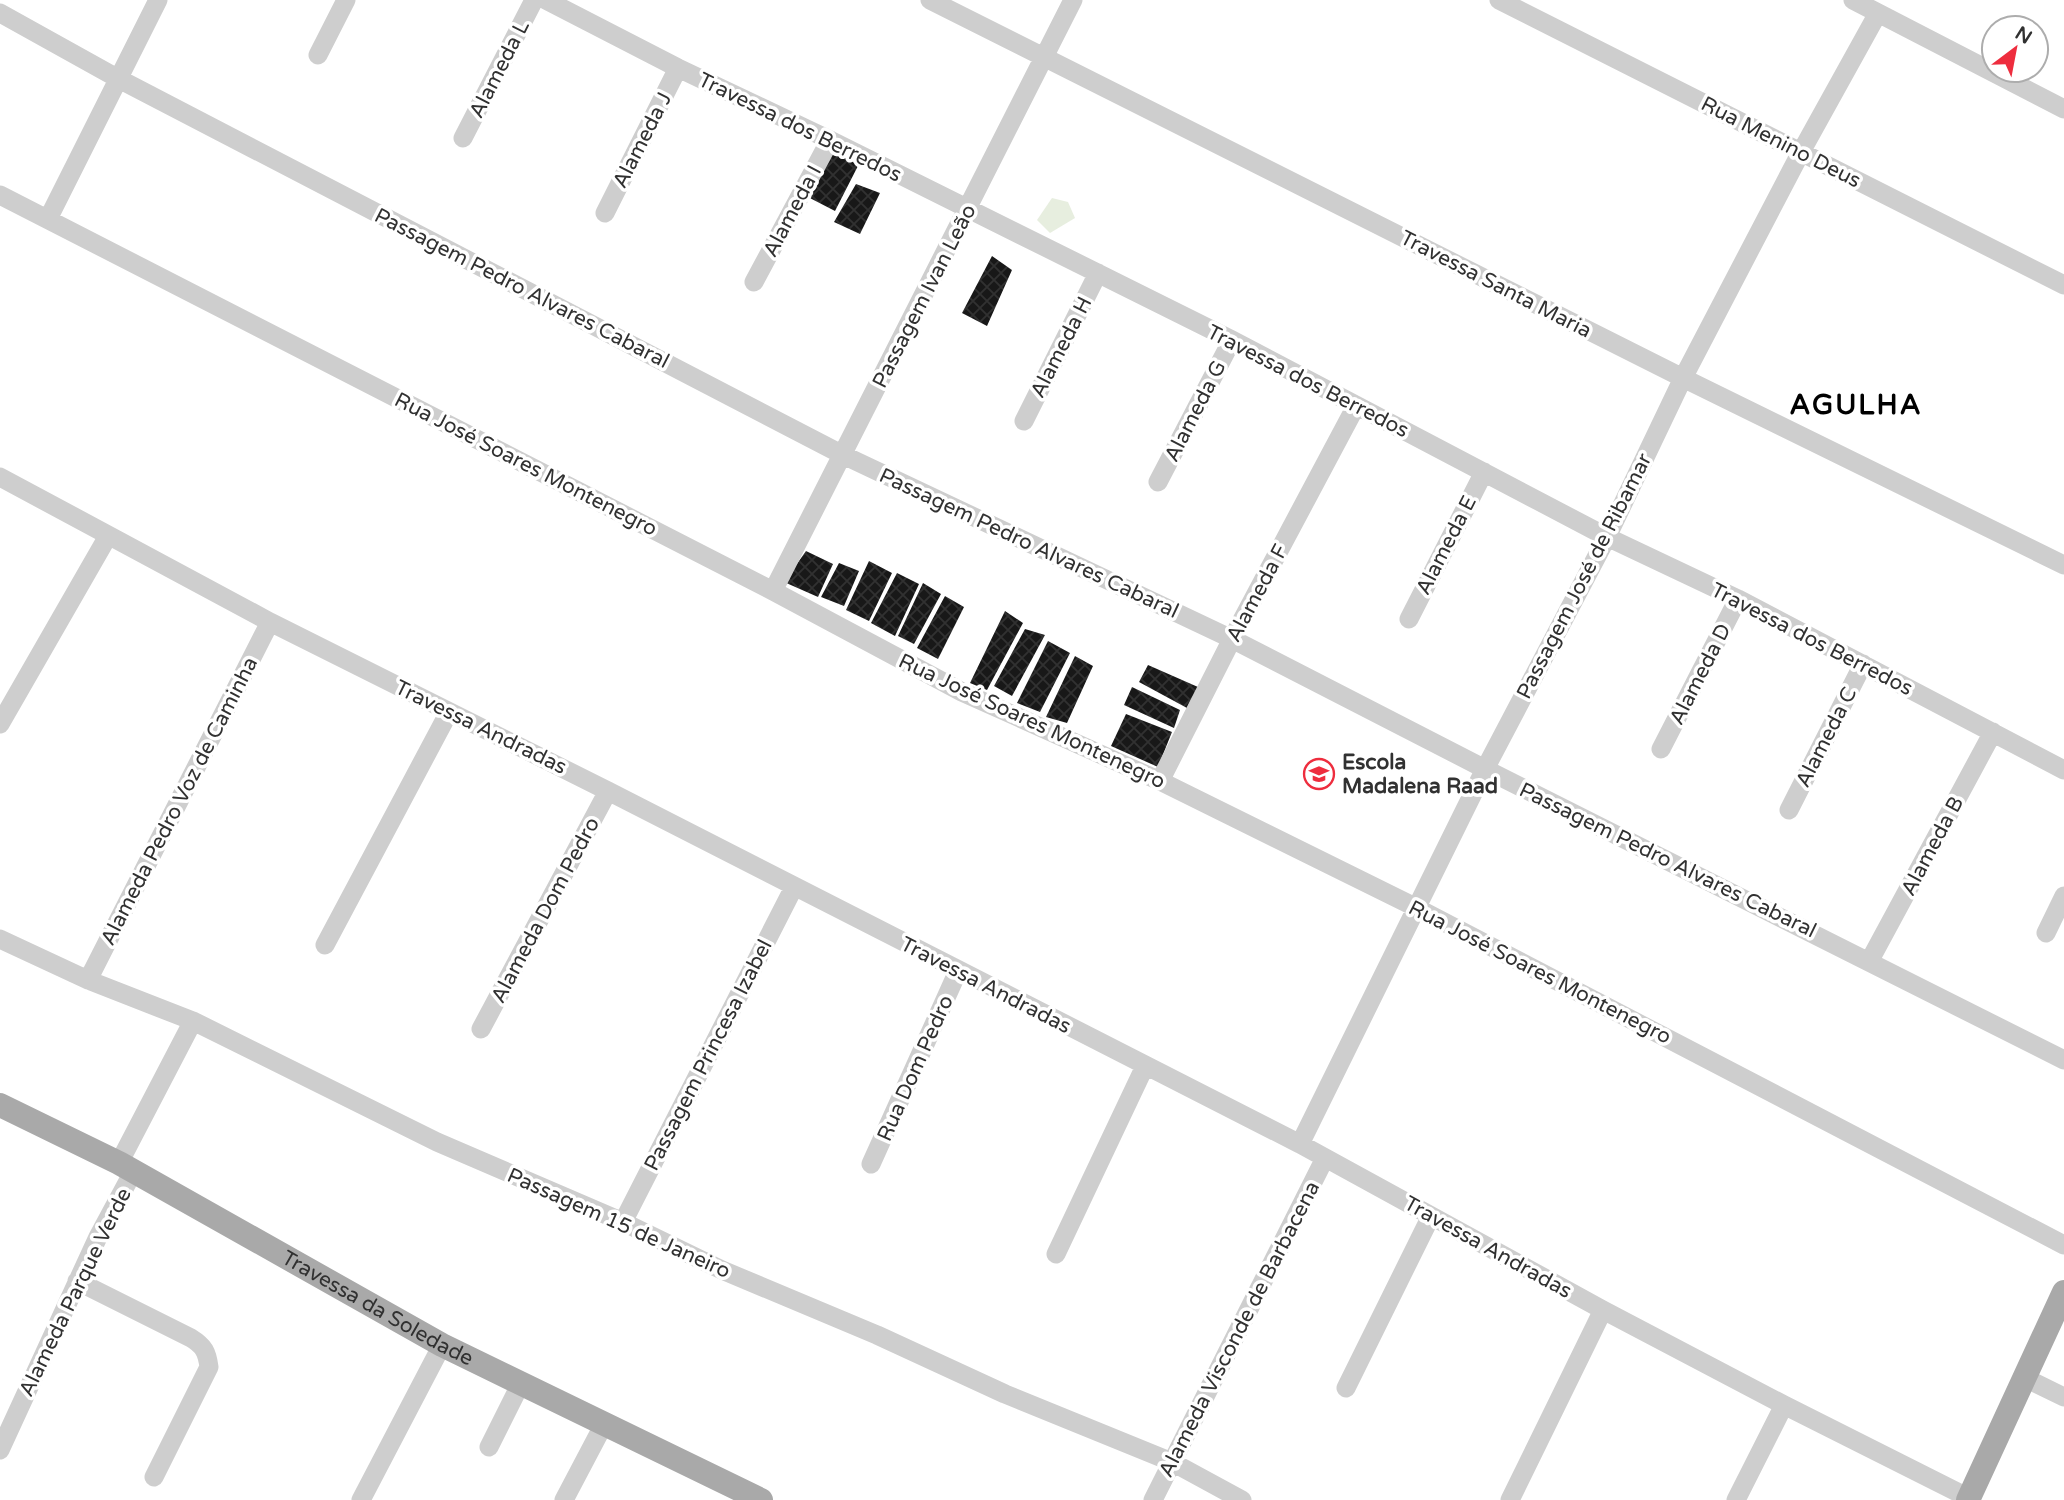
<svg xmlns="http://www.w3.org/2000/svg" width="2064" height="1500" font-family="'Varela Round',sans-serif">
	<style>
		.grass { fill: #e7eedf }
		.building { fill: url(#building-cross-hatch) }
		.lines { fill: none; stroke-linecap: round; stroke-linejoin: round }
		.minor { stroke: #cecece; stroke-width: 19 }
		.major { stroke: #a9a9a9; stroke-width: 24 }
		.labels { text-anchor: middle; stroke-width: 7; stroke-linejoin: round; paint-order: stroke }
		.street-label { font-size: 21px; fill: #313131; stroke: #fff }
		.poi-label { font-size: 21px; font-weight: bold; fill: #313131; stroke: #fff; text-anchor: start }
		.district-label { font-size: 28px; font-weight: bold; letter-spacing: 2px; fill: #000; stroke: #fff }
	</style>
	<defs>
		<pattern id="building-cross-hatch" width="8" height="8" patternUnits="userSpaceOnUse" patternTransform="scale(1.75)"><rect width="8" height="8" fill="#181818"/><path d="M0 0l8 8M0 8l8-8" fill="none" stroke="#313131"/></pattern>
	</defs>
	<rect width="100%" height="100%" fill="#fff"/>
	<path class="grass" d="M1052,198l16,4 7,16 -25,15 -13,-13z"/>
	<path class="building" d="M830,148l31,12 -26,51 -31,-16z
		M856,184l24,9 -20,41 -26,-12z
		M992,256l20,14 -25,56 -25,-13z
		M806,551l27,13 -15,33 -34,-15z
		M869,561l23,12 -23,48 -23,-11z
		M839,563l20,8 -15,35 -23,-9z
		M897,573l22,11 -24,52 -24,-13z
		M923,583l18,11 -27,50 -16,-8z
		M945,596l19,11 -26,52 -21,-11z
		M1005,611l18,12 -36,67 -17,-7z
		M1025,629l20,6 -33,61 -18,-10z
		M1048,641l22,12 -30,59 -23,-9z
		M1075,656l18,10 -26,57 -21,-6z
		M1148,665l50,22 -11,21 -48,-26z
		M1132,687l48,23 -6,18 -50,-23z
		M1126,714l46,18 -14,35 -47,-21z"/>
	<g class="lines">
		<path class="minor" d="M546,0l132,68 152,72 402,200 375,197 131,62 326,171
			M930,0l753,378 381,187
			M1499,0l565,285
			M1853,0l211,109
			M0,13l117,65 726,377 389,184 253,130 579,291
			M318,55l28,-55
			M463,138l71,-138
			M0,195l773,396 189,101 198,89 257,127 647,337
			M605,213l73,-145
			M48,219l110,-219
			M754,282l76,-142
			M1024,421l74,-148
			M0,477l270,145 338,169 692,353 303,166 181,95 185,93
			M1158,482l74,-142
			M773,591l300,-591
			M1409,619l75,-147
			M0,724l108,-188
			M1661,749l77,-150
			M1160,781l72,-142 124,-233
			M1789,810l74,-146
			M2046,933l18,-37
			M0,939l88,41 105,41 244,121 186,80 99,48 155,65 128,59 167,68 70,38
			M325,945l124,-233
			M1870,960l123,-228
			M88,980l182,-358
			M481,1029l127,-238
			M1300,1144l185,-375 122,-232 76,-159 118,-226 77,-139
			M119,1163l74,-142
			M871,1164l87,-193
			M623,1222l171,-335
			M1056,1254l89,-188
			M77,1281l114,57c13,8 16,14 18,29l-55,110
			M2023,1377l41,20
			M1346,1388l85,-172
			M489,1447l32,-64
			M0,1450l98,-213 35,-65
			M361,1500l81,-155
			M564,1500l40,-76
			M1153,1500l172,-342
			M1510,1500l93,-190
			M1736,1500l48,-95"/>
		<g class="major">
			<path id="s1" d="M0,1105l119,58 323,182 319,155"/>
			<path d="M1968,1500l96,-208"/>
		</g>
	</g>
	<defs>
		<g id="school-ring" transform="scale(1.575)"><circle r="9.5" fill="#fff" stroke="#ee2d3e" stroke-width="1.5"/><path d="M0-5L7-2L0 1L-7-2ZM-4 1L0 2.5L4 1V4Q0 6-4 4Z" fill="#ee2d3e"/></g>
	</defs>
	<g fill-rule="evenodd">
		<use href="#school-ring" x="1319" y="774"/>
	</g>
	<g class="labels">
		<g class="street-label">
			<text transform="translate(499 69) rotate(-63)" y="7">Alameda L</text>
			<text transform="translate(800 127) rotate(26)" y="7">Travessa dos Berredos</text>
			<text transform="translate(642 140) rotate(-63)" y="7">Alameda J</text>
			<text transform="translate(1781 142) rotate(27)" y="7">Rua Menino Deus</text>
			<text transform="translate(792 211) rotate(-62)" y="7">Alameda I</text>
			<text transform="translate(1496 284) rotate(27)" y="7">Travessa Santa Maria</text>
			<text transform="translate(522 288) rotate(27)" y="7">Passagem Pedro Alvares Cabaral</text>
			<text transform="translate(924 296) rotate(-63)" y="7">Passagem Ivan Leão</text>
			<text transform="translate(1061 347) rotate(-63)" y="7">Alameda H</text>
			<text transform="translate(1308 381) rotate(27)" y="7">Travessa dos Berredos</text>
			<text transform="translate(1195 411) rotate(-63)" y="7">Alameda G</text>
			<text transform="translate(526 464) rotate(27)" y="7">Rua José Soares Montenegro</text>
			<text transform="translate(1029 543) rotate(25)" y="7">Passagem Pedro Alvares Cabaral</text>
			<text transform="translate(1446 545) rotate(-63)" y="7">Alameda E</text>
			<text transform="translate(1584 576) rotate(-63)" y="7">Passagem José de Ribamar</text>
			<text transform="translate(1257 593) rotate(-62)" y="7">Alameda F</text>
			<text transform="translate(1812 639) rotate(27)" y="7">Travessa dos Berredos</text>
			<text transform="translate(1700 674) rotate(-63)" y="7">Alameda D</text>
			<text transform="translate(1032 721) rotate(25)" y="7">Rua José Soares Montenegro</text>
			<text transform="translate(481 727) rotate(26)" y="7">Travessa Andradas</text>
			<text transform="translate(1826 737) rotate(-63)" y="7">Alameda C</text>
			<text transform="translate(179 801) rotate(-63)" y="7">Alameda Pedro Voz de Caminha</text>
			<text transform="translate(1932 846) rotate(-62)" y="7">Alameda B</text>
			<text transform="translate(1668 860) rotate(26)" y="7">Passagem Pedro Alvares Cabaral</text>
			<text transform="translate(545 910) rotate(-62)" y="7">Alameda Dom Pedro</text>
			<text transform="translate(1540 972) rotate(27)" y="7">Rua José Soares Montenegro</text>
			<text transform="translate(986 985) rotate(27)" y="7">Travessa Andradas</text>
			<text transform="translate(708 1055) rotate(-63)" y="7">Passagem Princesa Izabel</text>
			<text transform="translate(915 1068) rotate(-66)" y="7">Rua Dom Pedro</text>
			<text transform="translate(619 1223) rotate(24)" y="7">Passagem 15 de Janeiro</text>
			<text transform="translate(1488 1247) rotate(29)" y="7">Travessa Andradas</text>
			<text transform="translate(75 1292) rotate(-64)" y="7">Alameda Parque Verde</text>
			<text dy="7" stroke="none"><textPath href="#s1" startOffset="429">Travessa da Soledade</textPath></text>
			<text transform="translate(1239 1329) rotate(-63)" y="7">Alameda Visconde de Barbacena</text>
		</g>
		<g class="poi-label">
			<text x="1342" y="769">Escola<tspan x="1342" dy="24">Madalena Raad</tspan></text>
		</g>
		<g class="district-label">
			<text x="1856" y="414">AGULHA</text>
		</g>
	</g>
	<g transform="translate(2015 49) rotate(32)"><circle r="33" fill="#ffffff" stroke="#adadad" stroke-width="2"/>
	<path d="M0-5L12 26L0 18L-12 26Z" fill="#ee2d3e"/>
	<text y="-10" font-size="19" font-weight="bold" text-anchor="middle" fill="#313131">N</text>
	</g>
</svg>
